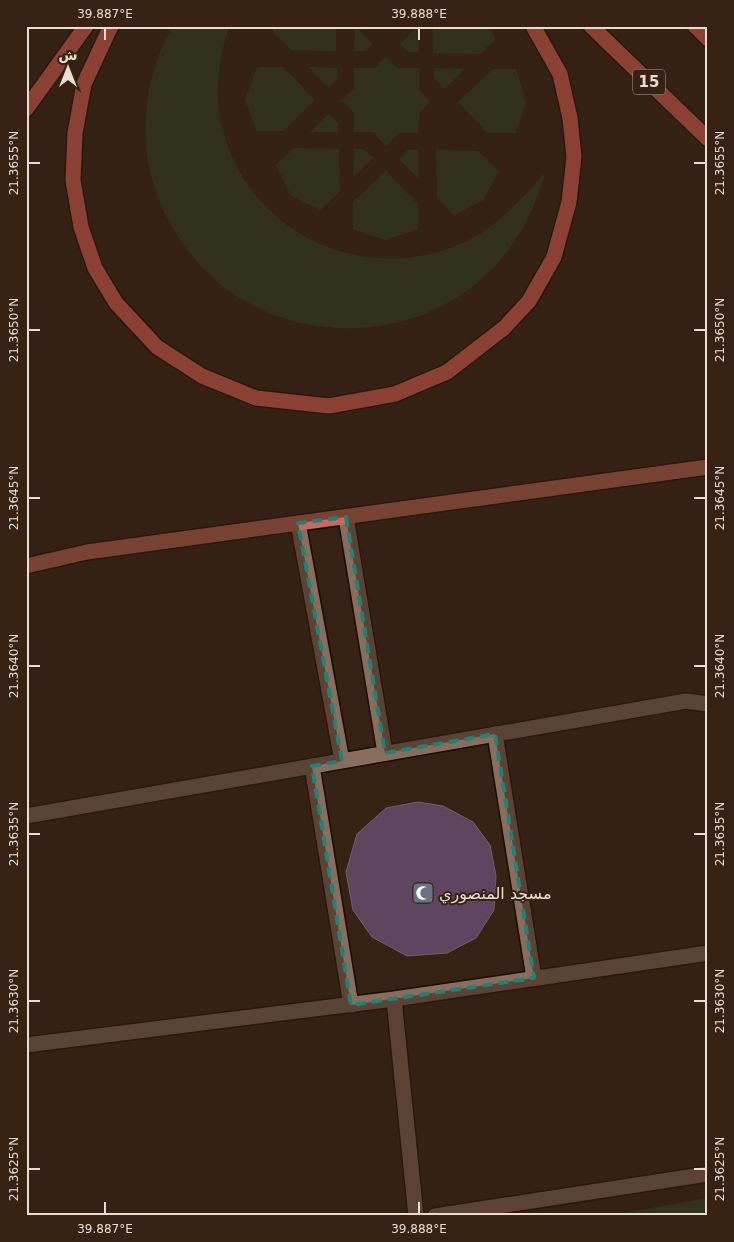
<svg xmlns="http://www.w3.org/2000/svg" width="734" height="1242" font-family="'DejaVu Sans','Noto Naskh Arabic',sans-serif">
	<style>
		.green { fill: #2e4330 }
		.building { fill: #5f455f; stroke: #735f72 }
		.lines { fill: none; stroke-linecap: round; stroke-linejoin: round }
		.street-casing { stroke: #1d0b01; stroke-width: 18 }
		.primary-casing { stroke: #1d0b01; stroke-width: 18 }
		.highway-casing { stroke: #1d0b01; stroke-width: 18 }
		.street { stroke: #876e5e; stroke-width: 15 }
		.primary { stroke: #c76a5c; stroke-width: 15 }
		.highway { stroke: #f2675b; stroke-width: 15 }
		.marked { fill: none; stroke: #258078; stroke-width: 4; stroke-dasharray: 10 6; stroke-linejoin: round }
		.ticks { fill: none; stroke: #ecddd4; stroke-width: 2 }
		.labels { text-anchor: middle; stroke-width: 4; stroke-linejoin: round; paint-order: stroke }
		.shield { fill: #372214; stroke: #b6a59a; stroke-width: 1 }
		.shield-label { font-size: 15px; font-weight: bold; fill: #ecddd4 }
		.poi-label { font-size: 16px; fill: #ecddd4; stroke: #372214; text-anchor: start }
		.neatline { fill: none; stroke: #ecddd4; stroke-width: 2 }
		.ticks-label { font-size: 12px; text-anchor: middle; fill: #ecddd4 }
	</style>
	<rect width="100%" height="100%" fill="#372214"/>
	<path class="green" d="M173,26h56c-10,33 -16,67 -7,101 26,108 144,161 243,115 33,-15 56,-43 80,-69 -11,38 -28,72 -57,100 -78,76 -212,73 -286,-6 -28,-30 -47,-66 -54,-106 -7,-47 1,-94 25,-135z
		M274,26h62v25l-45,-1 -18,-19z
		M355,26l18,18 -7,7h-12z
		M418,26l1,26h-11l-8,-8z
		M433,26h57l5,13 -15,15 -47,-1z
		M386,57l11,11h22v22l11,12 -11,12 -1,19h-19l-13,13 -13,-14h-19v-19l-12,-12 12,-12v-21h21z
		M257,67h26l32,33 -31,31h-27l-12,-31z
		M309,67l28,1v11l-8,9z
		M434,68l31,1 -21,20 -10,-11z
		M493,69h23l10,33 -10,31h-28l-30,-31z
		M329,114l9,9v9h-28z
		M294,148l45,1 1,42 -20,19 -29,-14 -15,-31z
		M354,149h9l10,9 -20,19z
		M408,150h10v28l-19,-19z
		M436,150l42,1 21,20 -16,29 -29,15 -17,-17z
		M386,171l32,33v25l-33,11 -32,-11v-27z
		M708,1198v18h-101z"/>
	<path class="building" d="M418,802l25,4 30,16 17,23 6,31 -2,34 -18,28 -29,15 -40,3 -35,-19 -19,-27 -7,-38 11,-38 29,-26z"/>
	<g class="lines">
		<g class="street-casing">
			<path id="street" d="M346,517l39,236
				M298,523l44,238
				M495,734l39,244
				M312,766l39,239
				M26,816l660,-115 22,3
				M394,999l314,-46
				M26,1045l368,-46 22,217
				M435,1216l273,-42"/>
		</g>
		<g class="primary-casing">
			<path id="primary" d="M26,566l61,-14 621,-85"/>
		</g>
		<g class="highway-casing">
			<path id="highway" d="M111,26l-27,58 -9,49 -2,47 8,47 14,41 21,35 41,44 45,29 54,22 73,8 66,-12 52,-22 57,-44 25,-27 25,-44 15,-55 5,-45 -4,-39 -10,-44 -27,-48
				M591,26l117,113
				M695,26l13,13
				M26,109l60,-83"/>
		</g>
		<use href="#street" class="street"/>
		<use href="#primary" class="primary"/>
		<use href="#highway" class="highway"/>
	</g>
	<path d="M0 0H734V1242H0ZM346,517l39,236 110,-19 39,244 -183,27 -39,-239 30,-5 -44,-238z" fill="#372214" fill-opacity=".55" fill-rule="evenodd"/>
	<path class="marked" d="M346,517l39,236 110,-19 39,244 -183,27 -39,-239 30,-5 -44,-238z"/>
	<path class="ticks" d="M105,28v12M419,28v12M28,163h12M694,163h12M28,330h12M694,330h12M28,498h12M694,498h12M28,666h12M694,666h12M28,834h12M694,834h12M28,1001h12M694,1001h12M28,1169h12M694,1169h12M105,1202v12M419,1202v12"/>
	<defs>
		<g id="mosque-square" transform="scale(1.125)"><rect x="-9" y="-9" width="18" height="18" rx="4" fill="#6b7280" stroke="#372214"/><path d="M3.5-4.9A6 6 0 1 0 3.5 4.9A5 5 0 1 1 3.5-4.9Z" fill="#fff"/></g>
	</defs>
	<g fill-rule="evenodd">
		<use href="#mosque-square" x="423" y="893"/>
	</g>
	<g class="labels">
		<rect class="shield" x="633" y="69.5" width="32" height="25" rx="4"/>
		<g class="shield-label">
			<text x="649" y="87">15</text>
		</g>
		<g class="poi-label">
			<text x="439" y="899">مسجد المنصوري</text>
		</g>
	</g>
	<rect width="734" height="1242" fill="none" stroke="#372214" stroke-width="55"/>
	<g transform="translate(68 68)" stroke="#372214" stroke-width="4" paint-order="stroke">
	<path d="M0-4L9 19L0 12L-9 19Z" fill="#ecddd4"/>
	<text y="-8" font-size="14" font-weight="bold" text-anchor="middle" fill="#ecddd4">ش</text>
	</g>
	<rect x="28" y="28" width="678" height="1186" class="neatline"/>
	<g class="ticks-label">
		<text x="105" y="18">39.887°E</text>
		<text x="419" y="18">39.888°E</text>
		<text transform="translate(14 163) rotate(-90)" y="4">21.3655°N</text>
		<text transform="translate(720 163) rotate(-90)" y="4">21.3655°N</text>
		<text transform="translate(14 330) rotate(-90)" y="4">21.3650°N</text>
		<text transform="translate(720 330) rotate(-90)" y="4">21.3650°N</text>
		<text transform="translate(14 498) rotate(-90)" y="4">21.3645°N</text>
		<text transform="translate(720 498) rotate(-90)" y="4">21.3645°N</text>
		<text transform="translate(14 666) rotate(-90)" y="4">21.3640°N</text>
		<text transform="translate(720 666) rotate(-90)" y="4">21.3640°N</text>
		<text transform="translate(14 834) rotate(-90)" y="4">21.3635°N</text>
		<text transform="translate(720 834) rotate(-90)" y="4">21.3635°N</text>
		<text transform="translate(14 1001) rotate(-90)" y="4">21.3630°N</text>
		<text transform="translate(720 1001) rotate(-90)" y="4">21.3630°N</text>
		<text transform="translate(14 1169) rotate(-90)" y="4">21.3625°N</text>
		<text transform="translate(720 1169) rotate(-90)" y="4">21.3625°N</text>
		<text x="105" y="1233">39.887°E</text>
		<text x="419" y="1233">39.888°E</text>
	</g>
</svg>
